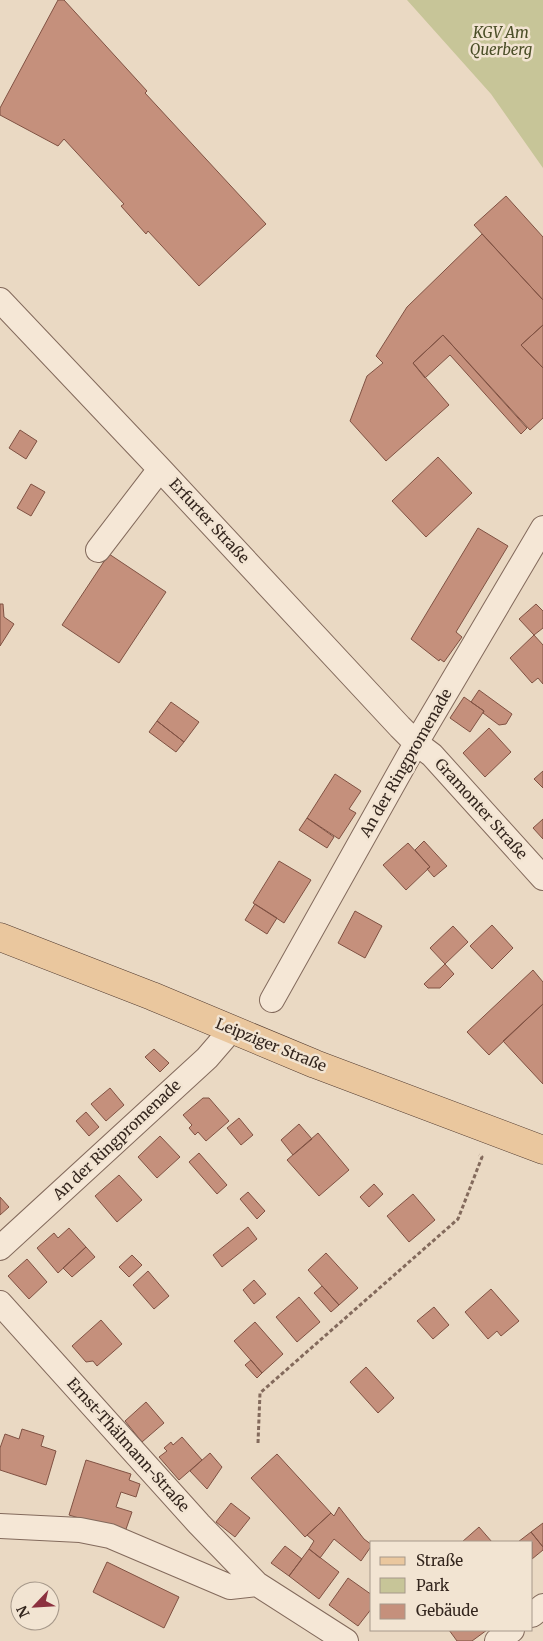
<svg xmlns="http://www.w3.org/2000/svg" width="543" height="1641" font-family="Merriweather,serif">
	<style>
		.green { fill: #c7c598 }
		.building { fill: #c5907c; stroke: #805243 }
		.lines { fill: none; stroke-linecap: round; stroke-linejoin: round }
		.minor-casing { stroke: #836a5c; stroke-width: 26 }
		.major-casing { stroke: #513a2f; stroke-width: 29 }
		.path { stroke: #836a5c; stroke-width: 3; stroke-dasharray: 4 2.5; stroke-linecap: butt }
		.minor { stroke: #f5e7d6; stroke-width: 24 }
		.major { stroke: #eac79e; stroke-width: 28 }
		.labels { text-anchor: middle; stroke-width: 5; stroke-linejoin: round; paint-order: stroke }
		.park-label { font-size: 15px; font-style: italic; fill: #4a4e27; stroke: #f2e4d2 }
		.street-label { font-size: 15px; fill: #34261e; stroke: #f2e4d2 }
	</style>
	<rect width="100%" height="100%" fill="#ead9c3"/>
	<path class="green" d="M407,0h136v168l-52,-74z"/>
	<path class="building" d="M58,0h6l83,91 -2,2 121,131 -67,62 -51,-55 -2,3 -25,-28 3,-2 -60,-65 -6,7 -58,-31v-7z
		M506,196l37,41v63l-69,-75z
		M482,234l61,66v25l-22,20 22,23v50l-13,12 -87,-95 -30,28 36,42 -63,56 -36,-40 17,-45 16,-13 -7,-7 31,-49z
		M543,325v43l-22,-23z
		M443,335l84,93 -6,6 -71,-79 -25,23 -12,-15z
		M20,430l17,11 -11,18 -17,-11z
		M438,457l34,36 -46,44 -34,-36z
		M31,484l14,8 -14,24 -14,-8z
		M478,528l30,18 -52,86 6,5 -18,25 -4,-3 -1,2 -28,-22z
		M109,554l57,38 -47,71 -57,-38z
		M0,604h3l1,13 10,7 -14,22z
		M536,604l7,7v17l-9,7 -15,-16z
		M534,635l9,10v39l-5,-6 -6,5 -22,-25z
		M479,690l33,24 -6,10 -7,1 -16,-12 1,-2 -13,-9z
		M464,697l20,14 -14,21 -20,-14z
		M171,702l28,20 -15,20 -27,-21z
		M157,721l27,21 -8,10 -27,-20z
		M489,728l22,24 -26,25 -22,-24z
		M543,771v17l-9,-9z
		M335,774l26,17 -12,18 7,4 -17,26 -32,-21z
		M307,818l27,19 -7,11 -28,-18z
		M543,819v20l-10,-11z
		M424,841l23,25 -13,11 -7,-8 3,-2 -15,-17z
		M408,843l22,24 -24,23 -23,-25z
		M279,861l32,19 -27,43 -31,-20z
		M255,904l22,14 -10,16 -22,-14z
		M355,911l27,15 -17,32 -27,-15z
		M492,925l21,23 -21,21 -22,-23z
		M453,926l15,16 -23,22 -15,-16z
		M445,964l9,10 -14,14h-12l-4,-4z
		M533,970l10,12v22l-54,51 -22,-23z
		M543,1004v80l-40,-43z
		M154,1049l15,14 -9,9 -15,-15z
		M110,1088l14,17 -18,16 -15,-17z
		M203,1098h6l20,23 -23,20 -8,-9 -3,3 -6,-7 3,-3 -9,-10z
		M86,1112l13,15 -10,9 -13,-15z
		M239,1118l14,17 -12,10 -14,-17z
		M299,1124l13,15 -19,16 -12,-15z
		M318,1133l31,37 -30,26 -32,-36z
		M160,1136l20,21 -23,21 -19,-21z
		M199,1153l28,32 -10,9 -28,-32z
		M119,1175l23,25 -25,22 -22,-26z
		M374,1184l9,10 -14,13 -9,-10z
		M248,1192l17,19 -8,8 -17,-20z
		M413,1194l22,26 -26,22 -22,-26z
		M0,1197l9,10 -9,8z
		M248,1227l9,12 -35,28 -9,-12z
		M69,1228l17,19 -28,26 -21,-25 17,-15 4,5z
		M86,1247l9,10 -23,20 -9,-9z
		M326,1253l32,35 -19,17 -31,-35z
		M132,1255l10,10 -13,12 -10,-10z
		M27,1259l20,23 -18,17 -21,-23z
		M148,1271l21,25 -15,13 -21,-24z
		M254,1280l12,14 -12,10 -11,-14z
		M322,1286l17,19 -8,7 -17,-19z
		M491,1289l28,32 -18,15 -4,-5 -9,8 -23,-27z
		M299,1297l21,25 -23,20 -21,-25z
		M434,1307l15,18 -16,14 -16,-18z
		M101,1320l21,24 -25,22 -4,-5 -7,1 -14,-16z
		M255,1322l28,32 -21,19 -28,-32z
		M251,1360l11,13 -5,5 -12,-13z
		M366,1367l28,31 -16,15 -28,-31z
		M146,1402l18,21 -22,19 -17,-21z
		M22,1429l22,7 -3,10 15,5 -10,34 -46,-15v-22l5,-14 14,5z
		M182,1437l20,23 -23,20 -20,-23 8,-6 -3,-3 7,-6 2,3z
		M210,1453l12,14 -15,22 -17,-18z
		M277,1454l54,59 -26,24 -54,-59z
		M86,1460l45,14 -2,6 11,4 -4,13 -15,-5 -5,15 16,5 -7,20 -56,-17z
		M231,1503l19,15 -15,19 -19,-15z
		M339,1507l25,32 8,6 -11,16 -27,-22 -14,19 -11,-9 5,-8 -7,-6 24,-22 3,3z
		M543,1523v24l-12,-15z
		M479,1527l13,15h-30z
		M531,1532l12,15v3l-11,9v-17h-14z
		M285,1546l17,13 -13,17 -18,-13z
		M309,1549l30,23 -20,27 -30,-23z
		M107,1562l72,35 -15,31 -71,-36z
		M348,1578l24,17v13l-14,18 -29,-21z
		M449,1630h38l-15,11h-15z"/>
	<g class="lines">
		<g class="minor-casing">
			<path id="minor" d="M0,300l160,169 240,258 16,16 16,12 111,123
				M98,550l62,-81
				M272,1000l144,-257 127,-215
				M0,1248l207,-190 25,-29
				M0,1303l199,221 58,60 89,57
				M0,1526l80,4 30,6 120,51 27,-3
				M532,1615l11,-9
				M497,1641l15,-11"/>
		</g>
		<g class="major-casing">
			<path id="major" d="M0,937l152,59 163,68 228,86"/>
		</g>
		<path class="path" d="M258,1443l2,-50 198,-174 24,-62 -3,-2"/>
		<use href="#minor" class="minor"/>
		<use href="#major" class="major"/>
	</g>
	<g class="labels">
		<g class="park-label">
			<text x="501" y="38">KGV Am<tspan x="501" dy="17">Querberg</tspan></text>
		</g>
		<g class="street-label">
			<text transform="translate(209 521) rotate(47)" y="5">Erfurter Straße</text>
			<text transform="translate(406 763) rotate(-60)" y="5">An der Ringpromenade</text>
			<text transform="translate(481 809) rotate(48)" y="5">Gramonter Straße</text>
			<text transform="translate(271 1045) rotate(22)" y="5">Leipziger Straße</text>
			<text transform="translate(117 1140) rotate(-43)" y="5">An der Ringpromenade</text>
			<text transform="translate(128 1445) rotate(48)" y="5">Ernst-Thälmann-Straße</text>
		</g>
	</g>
	<rect x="370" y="1541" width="162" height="90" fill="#f2e4d2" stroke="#a6988a"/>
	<rect x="380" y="1557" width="25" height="8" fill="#eac79e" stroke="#a6988a"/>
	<text x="416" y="1566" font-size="15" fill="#34261e">Straße</text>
	<rect x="380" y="1578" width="25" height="15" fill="#c7c598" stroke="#a6988a"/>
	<text x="416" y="1591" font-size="15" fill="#34261e">Park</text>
	<rect x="380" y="1604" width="25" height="15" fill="#c5907c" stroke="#a6988a"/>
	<text x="416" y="1616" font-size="15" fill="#34261e">Gebäude</text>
	<g transform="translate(35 1606) rotate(245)"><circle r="24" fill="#f2e4d2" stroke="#a6988a"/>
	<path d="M0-4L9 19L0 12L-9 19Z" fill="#8c313f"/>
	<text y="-8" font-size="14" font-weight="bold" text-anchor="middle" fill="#34261e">N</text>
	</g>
</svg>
